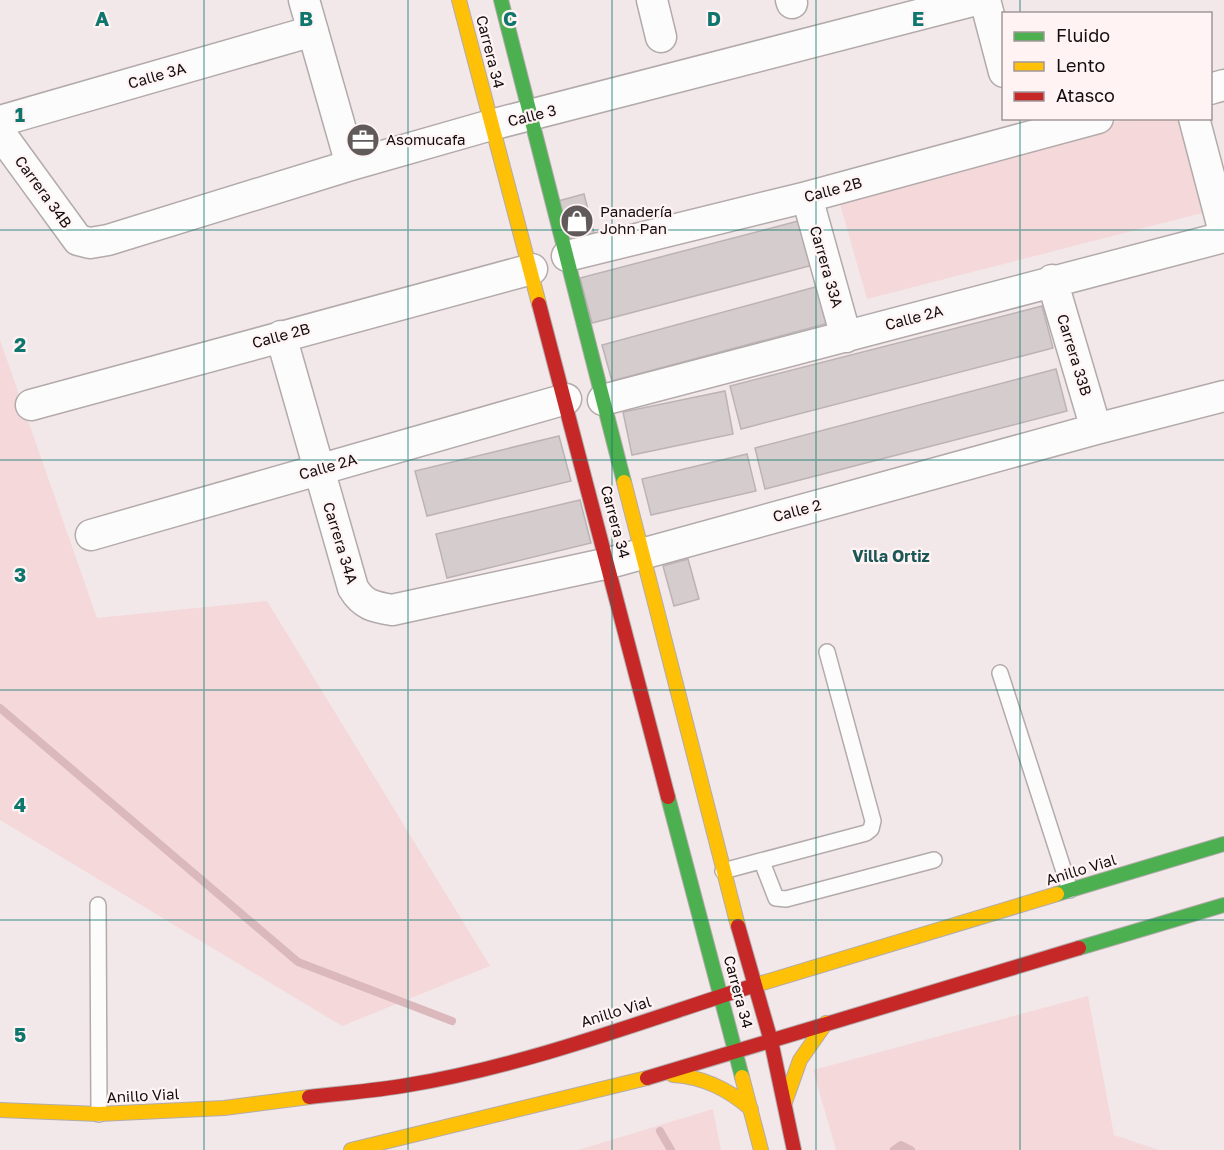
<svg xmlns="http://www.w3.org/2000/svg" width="1224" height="1150" font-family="'Golos Text',sans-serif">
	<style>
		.green { fill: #f4d8da }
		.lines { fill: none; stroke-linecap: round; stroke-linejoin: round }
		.stream { stroke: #dab8bb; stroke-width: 8 }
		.building { fill: #d5cccd; stroke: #bbb3b4; stroke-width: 1.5 }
		.lane-casing { stroke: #b3abab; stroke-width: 18 }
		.street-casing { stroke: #b3abab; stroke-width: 33 }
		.fast-casing { stroke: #b3abab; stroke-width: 16 }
		.slow-casing { stroke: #b3abab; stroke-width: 16 }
		.jam-casing { stroke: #b3abab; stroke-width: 16 }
		.lane { stroke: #fdfcfc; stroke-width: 15 }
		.street { stroke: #fdfcfc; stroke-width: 30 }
		.fast { stroke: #4caf50; stroke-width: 14 }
		.slow { stroke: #ffc107; stroke-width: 14 }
		.jam { stroke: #c62828; stroke-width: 14 }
		.grid { fill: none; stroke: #0f766e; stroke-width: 1.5; stroke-opacity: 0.55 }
		.labels { text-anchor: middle; stroke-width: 4.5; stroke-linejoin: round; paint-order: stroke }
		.street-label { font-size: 15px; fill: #130d0d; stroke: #fff3f4 }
		.poi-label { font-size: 15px; fill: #130d0d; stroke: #fff3f4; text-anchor: start }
		.neighbourhood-label { font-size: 16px; font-weight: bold; fill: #1b5756; stroke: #fff3f4 }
		.grid-label { font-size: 20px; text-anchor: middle; font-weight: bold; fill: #0f766e; stroke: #fff3f4; stroke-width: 4.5; stroke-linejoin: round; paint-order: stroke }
	</style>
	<rect width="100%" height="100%" fill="#f3e8e9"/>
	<path class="green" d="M1186,118l24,93 -343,88 -29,-102 290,-78z
		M0,340l97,278 170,-17 223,365 -148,60 -342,-206z
		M1088,996l26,139 45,15h-323l-23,-80z
		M713,1109l8,41h-143z"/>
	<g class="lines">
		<path class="stream" d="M0,708l298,254 154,59
			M660,1131l11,19
			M894,1150l7,-5 10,5"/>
	</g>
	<path class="building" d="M584,194l12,47 -25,7 -13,-47z
		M802,220l11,45 -221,58 -12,-45z
		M819,286l10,37 -217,58 -10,-36z
		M1042,306l11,42 -312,81 -11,-43z
		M1056,369l11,42 -302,78 -10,-41z
		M725,391l8,43 -101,21 -9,-43z
		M559,436l12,45 -144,35 -12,-45z
		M747,454l9,37 -105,24 -9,-36z
		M580,500l11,43 -144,35 -11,-44z
		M688,559l11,40 -25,7 -11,-40z"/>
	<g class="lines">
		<g class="lane-casing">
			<path id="lane" d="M1000,673l70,217
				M762,862l14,36 10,1 148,-39
				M723,871l143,-38 5,-4 2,-8 -46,-169
				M98,905l1,209"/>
		</g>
		<g class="street-casing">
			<path id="street" d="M304,0l47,165
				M652,0l9,37
				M791,0l1,3
				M985,0l19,72
				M1210,89l14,-4
				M1194,118l30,114
				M0,121l313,-90
				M0,133l78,107 12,3 18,-3 243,-75 140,-40 485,-125
				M807,197l39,140
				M567,256l240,-59 291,-79
				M1052,280l44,149
				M281,336l72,252c10,17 21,19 39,22l217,-47 487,-134 128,-33
				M603,400l621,-163
				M31,405l501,-136
				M91,535l475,-136"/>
		</g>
		<g class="fast-casing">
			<path id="fast" d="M501,0l123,482
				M668,797l74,280
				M1057,894l167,-50
				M1079,948l145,-43"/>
		</g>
		<g class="slow-casing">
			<path id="slow" d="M459,0l80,304
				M624,482l114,444
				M749,987l308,-93
				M673,1075c31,2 55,14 78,34
				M742,1077l19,73
				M785,1102l15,-42 26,-37
				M0,1110l99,4 125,-6 85,-11
				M351,1150l296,-72"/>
		</g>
		<g class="jam-casing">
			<path id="jam" d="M539,304l129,493
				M738,926l33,115 23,109
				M647,1078l432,-130
				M309,1097c33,-4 66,-6 99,-12 116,-19 230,-62 341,-98"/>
		</g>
		<use href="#lane" class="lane"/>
		<use href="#street" class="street"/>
		<use href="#fast" class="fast"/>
		<use href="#slow" class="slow"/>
		<use href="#jam" class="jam"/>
	</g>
	<path class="grid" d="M204,0v1150M408,0v1150M612,0v1150M816,0v1150M1020,0v14M1020,118v1032M0,230h1224M0,460h1224M0,690h1224M0,920h1224"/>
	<defs>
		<g id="office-disc" transform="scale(1.725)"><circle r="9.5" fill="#615a5a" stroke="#fff3f4"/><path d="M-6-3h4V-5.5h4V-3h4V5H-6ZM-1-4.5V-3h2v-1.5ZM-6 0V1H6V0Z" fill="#fff"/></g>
		<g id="shop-disc" transform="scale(1.725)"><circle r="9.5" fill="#615a5a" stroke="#fff3f4"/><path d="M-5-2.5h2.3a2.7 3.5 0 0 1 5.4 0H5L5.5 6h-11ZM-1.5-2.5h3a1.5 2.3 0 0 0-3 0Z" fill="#fff"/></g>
	</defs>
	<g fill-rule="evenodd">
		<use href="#office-disc" x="363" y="140"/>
		<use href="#shop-disc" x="577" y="221"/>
	</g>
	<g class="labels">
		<g class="street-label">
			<text transform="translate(490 52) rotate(76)" y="5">Carrera 34</text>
			<text transform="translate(157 76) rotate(-16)" y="5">Calle 3A</text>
			<text transform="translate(532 116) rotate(-14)" y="5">Calle 3</text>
			<text transform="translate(833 190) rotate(-15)" y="5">Calle 2B</text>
			<text transform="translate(43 192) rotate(54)" y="5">Carrera 34B</text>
			<text transform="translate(826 267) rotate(74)" y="5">Carrera 33A</text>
			<text transform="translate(914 318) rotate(-15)" y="5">Calle 2A</text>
			<text transform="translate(281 336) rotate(-15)" y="5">Calle 2B</text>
			<text transform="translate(1074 355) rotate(73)" y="5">Carrera 33B</text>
			<text transform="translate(328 467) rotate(-16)" y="5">Calle 2A</text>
			<text transform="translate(797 511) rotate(-15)" y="5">Calle 2</text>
			<text transform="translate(615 522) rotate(75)" y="5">Carrera 34</text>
			<text transform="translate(340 543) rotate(73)" y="5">Carrera 34A</text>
			<text transform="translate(1081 870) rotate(-17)" y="5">Anillo Vial</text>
			<text transform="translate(738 992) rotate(75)" y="5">Carrera 34</text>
			<text transform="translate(616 1012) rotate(-17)" y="5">Anillo Vial</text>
			<text transform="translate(143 1096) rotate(-3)" y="5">Anillo Vial</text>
		</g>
		<g class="poi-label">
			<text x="386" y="145">Asomucafa</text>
			<text x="600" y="217">Panadería<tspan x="600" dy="17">John Pan</tspan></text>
		</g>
		<g class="neighbourhood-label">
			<text x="891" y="562">Villa Ortiz</text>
		</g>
	</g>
	<g class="grid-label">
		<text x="102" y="26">A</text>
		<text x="306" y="26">B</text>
		<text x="510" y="26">C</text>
		<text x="714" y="26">D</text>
		<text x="918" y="26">E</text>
		<text x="20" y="122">1</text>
		<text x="20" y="352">2</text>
		<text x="20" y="582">3</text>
		<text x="20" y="812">4</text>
		<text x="20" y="1042">5</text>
	</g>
	<rect x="1002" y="12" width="210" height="108" fill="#fff3f4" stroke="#a19798" stroke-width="1.5"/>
	<rect x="1014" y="32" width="30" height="9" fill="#4caf50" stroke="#a19798" stroke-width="1.5"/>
	<text x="1056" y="42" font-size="18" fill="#130d0d">Fluido</text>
	<rect x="1014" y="62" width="30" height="9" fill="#ffc107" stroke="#a19798" stroke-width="1.5"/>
	<text x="1056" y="72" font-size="18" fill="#130d0d">Lento</text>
	<rect x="1014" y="92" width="30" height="9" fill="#c62828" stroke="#a19798" stroke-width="1.5"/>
	<text x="1056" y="102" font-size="18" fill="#130d0d">Atasco</text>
</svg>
